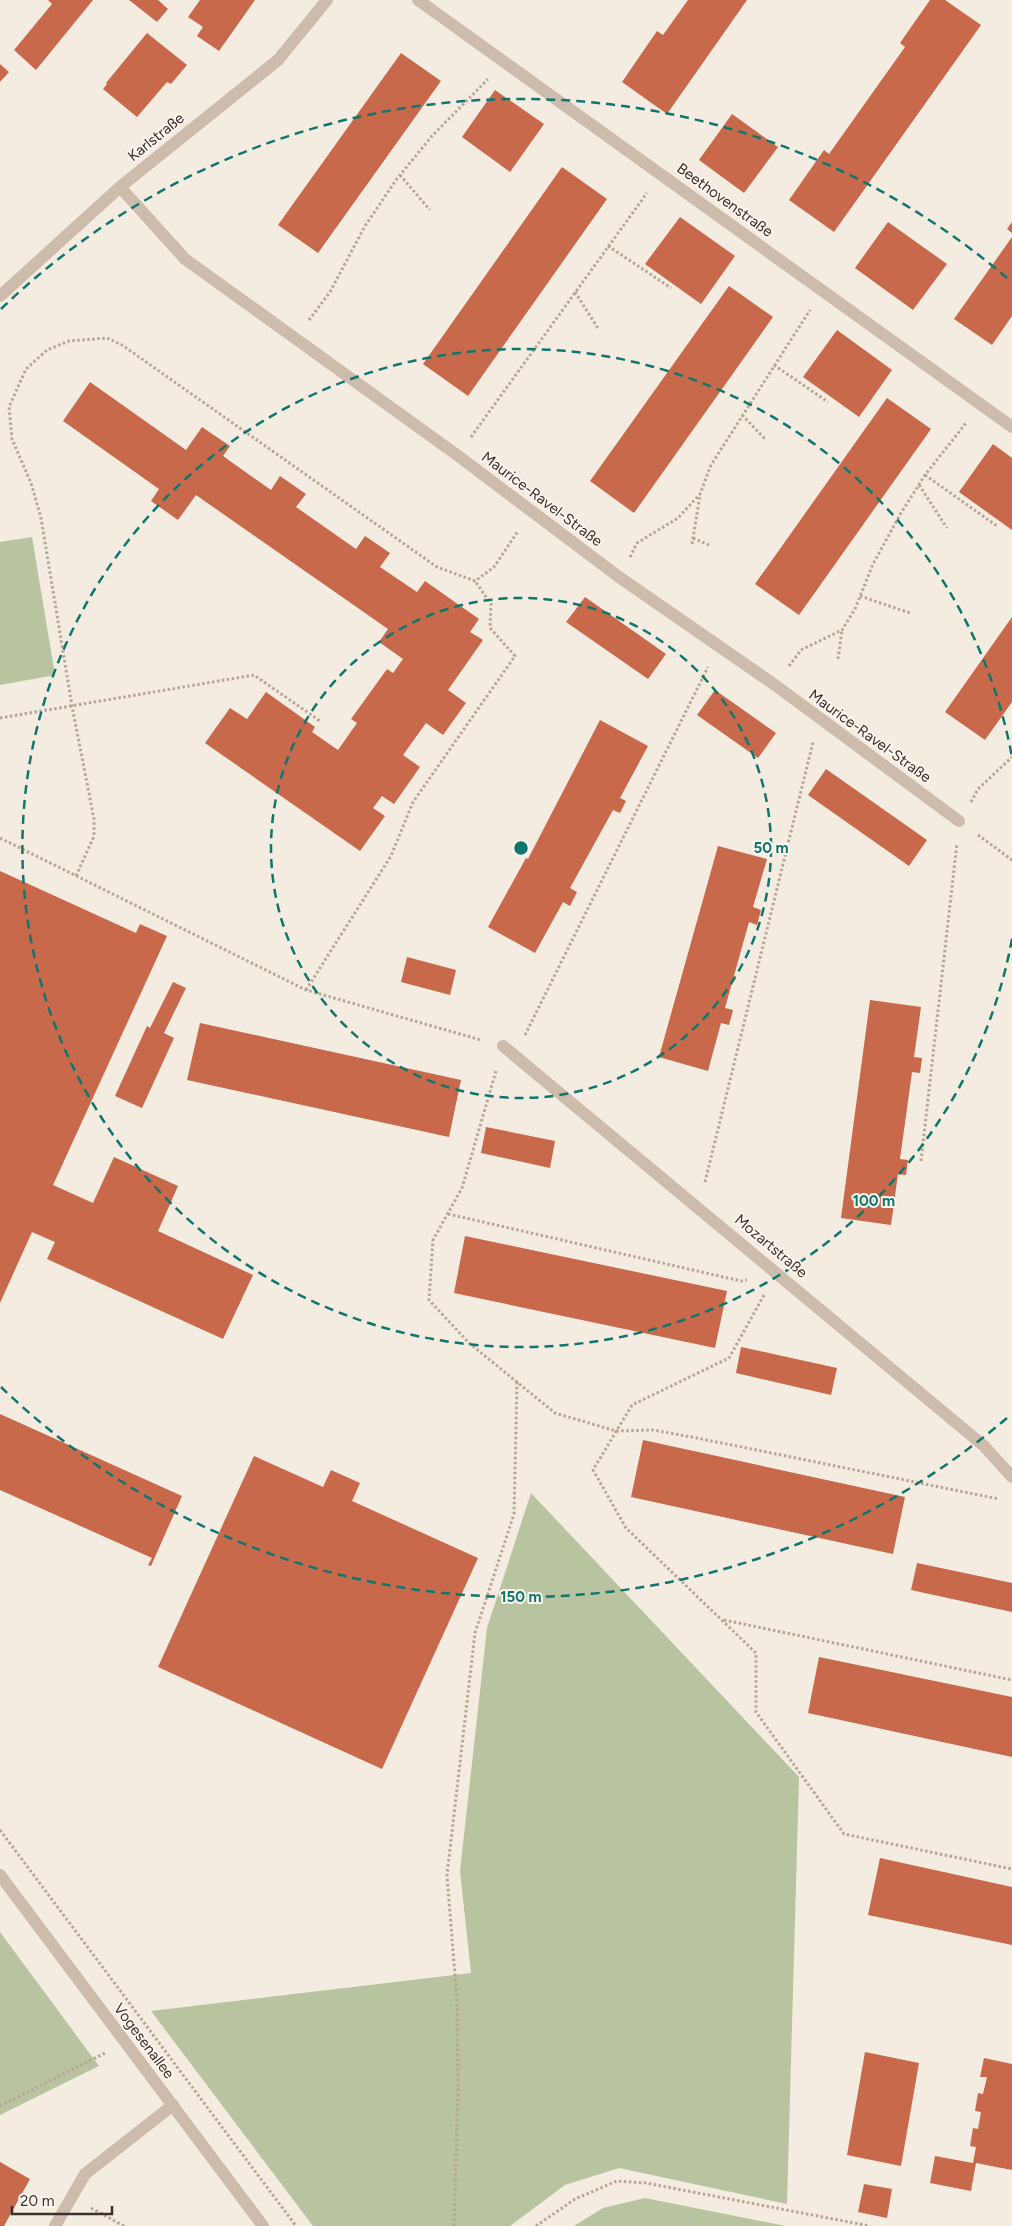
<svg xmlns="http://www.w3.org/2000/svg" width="1012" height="2226" font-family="Figtree,sans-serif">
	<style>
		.green { fill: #b8c4a0 }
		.building { fill: #c8694b }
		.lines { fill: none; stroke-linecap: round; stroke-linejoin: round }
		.path { stroke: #b9a596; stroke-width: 3; stroke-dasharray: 2.5 2.5; stroke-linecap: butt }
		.lane { stroke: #cdbbac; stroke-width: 12 }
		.street { stroke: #cdbbac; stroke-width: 12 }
		.ring { fill: none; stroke: #0f766e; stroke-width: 2.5; stroke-dasharray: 9 6 }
		.labels { text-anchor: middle; stroke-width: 4; stroke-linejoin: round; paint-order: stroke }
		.street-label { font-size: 15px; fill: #3b302b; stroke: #fbf5ee }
		.centre { fill: #0f766e; stroke: #fbf5ee; stroke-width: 2.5 }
		.ring-label { font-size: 15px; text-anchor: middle; font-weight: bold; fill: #0f766e; stroke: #fbf5ee; stroke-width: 4; stroke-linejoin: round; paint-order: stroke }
	</style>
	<rect width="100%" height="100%" fill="#f4ebe1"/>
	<path class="green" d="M32,537l23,138 -55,10v-143z
		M531,1493l268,284 -12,427 -168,-36 -54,17 -55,41h-197l-162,-215 320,-38 -11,-102 27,-243z
		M0,1932l99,134 -99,49z
		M645,2198l141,28h-212l29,-18z"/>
	<path class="building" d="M48,0h45l-57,70 -22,-20 38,-46z
		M129,0h29l10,9 -11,13z
		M200,0h55l-36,51 -22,-15 6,-9 -15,-10z
		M688,0h59l-80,114 -45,-32 35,-51 6,4z
		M930,0h15l36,25 -147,207 -45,-32 35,-50 5,4 76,-107 -5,-4z
		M147,33l40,32 -16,19 -4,-2 -30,35 -34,-28 4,-5 -1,-1z
		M401,53l40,28 -123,172 -40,-28z
		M0,64l9,8 -9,10z
		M495,90l49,34 -34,48 -48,-35z
		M732,114l46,33 -34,46 -45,-33z
		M562,167l45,32 -139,197 -45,-32z
		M680,217l55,39 -34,48 -56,-40z
		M888,222l59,42 -34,46 -58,-42z
		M1012,222v11l-5,-4z
		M1012,237v79l-20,29 -38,-26z
		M729,286l44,31 -139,196 -44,-32z
		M837,330l55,40 -33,47 -56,-40z
		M90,382l96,68 16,-23 28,19 -7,10 48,34 9,-14 26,18 -10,13 60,42 9,-13 25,17 -10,14 37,25 8,-11 54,38 -9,13 13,8 -35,50 18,13 -23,32 -17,-12 -23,32 17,12 -26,37 -12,-8 -9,12 12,8 -25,35 -155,-108 25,-35 17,11 19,-27 49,35 -3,5 26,18 19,-27 -6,-4 36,-50 6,4 10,-14 -24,-17 9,-13 -192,-134 -18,25 -27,-19 8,-12 -96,-68z
		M887,398l44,31 -132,186 -44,-31z
		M993,444l19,14v72l-53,-38z
		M585,597l81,57 -18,25 -82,-57z
		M1012,617v85l-27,38 -40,-28z
		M715,690l61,43 -18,25 -61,-43z
		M600,720l48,26 -28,52 6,3 -6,12 -7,-3 -43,78 7,4 -7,14 -7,-4 -28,51 -47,-26 38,-69 2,1z
		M826,769l101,71 -18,26 -101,-71z
		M718,846l49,13 -14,48 8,3 -4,15 -8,-3 -24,86 8,2 -4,15 -8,-2 -13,48 -49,-14z
		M0,871l136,62 4,-9 27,12 -114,249 40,18 21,-46 64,29 -20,45 95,44 -30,64 -176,-80 8,-17 -23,-10 -32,71z
		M407,957l49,13 -6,25 -49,-13z
		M173,982l13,6 -22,45 10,5 -32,70 -27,-12 32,-70 3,2z
		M870,1000l51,7 -7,50 8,1 -2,15 -8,-1 -12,87 8,1 -2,15 -8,-1 -7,51 -50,-7z
		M200,1023l261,57 -12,57 -262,-57z
		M486,1127l69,14 -5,27 -69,-15z
		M465,1236l262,55 -12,57 -261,-55z
		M741,1347l96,21 -6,27 -95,-22z
		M0,1414l182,82 -31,70 -3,-1 4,-7 -152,-68z
		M643,1440l262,57 -12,57 -262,-57z
		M254,1456l69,31 8,-17 29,13 -8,18 126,57 -96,211 -224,-102z
		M917,1563l95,20v29l-101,-22z
		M819,1657l193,40v60l-204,-44z
		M880,1858l132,29v58l-144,-30z
		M865,2052l54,11 -18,103 -54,-11z
		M984,2058l28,6v106l-36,-7 -5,28 -41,-8 5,-27 38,7 3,-16 -6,-1 3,-18 5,1 3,-17 -6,-1 3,-18 5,1 4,-17h-7z
		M0,2162l30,17 -26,47h-4z
		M864,2184l28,5 -5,29 -29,-6z"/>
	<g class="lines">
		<path class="path" d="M400,175l30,35
			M608,246l63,42
			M575,292l24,38
			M309,320l21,-28 35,-66 31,-46 36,-44 56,-57
			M774,365l54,37
			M742,415l24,25
			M471,437l176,-244
			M925,475l72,51
			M919,485l28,43
			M693,538l16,7
			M692,544l8,-49
			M630,557l7,-14 41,-25 22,-24 11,-29 99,-155
			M860,596l50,17
			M838,659l4,-29
			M789,666l12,-16 41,-20 13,-21 18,-45 28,-51 24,-38 41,-52
			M0,718l254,-43 66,46
			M971,802l7,-13 34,-32
			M978,835l34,25
			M0,838l306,152 175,50
			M76,876l18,-40v-17l-22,-113 -31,-188 -10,-35 -19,-44 -3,-32 17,-38 21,-19 22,-9 38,-3 15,7 315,222 38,14 19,-14 24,-36
			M306,990l85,-134 22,-54 102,-146 -25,-28 1,-24 -16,-23
			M525,1035l183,-368
			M496,1071l-34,117 -29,52 -4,60 40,43 86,70 61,18 37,-1 44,8 302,61
			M921,1161l36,-318
			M705,1182l108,-440
			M448,1214l293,67 6,-1
			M764,1295l-35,63 -97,47 -39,65 33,58 130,125v59l88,122 168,35
			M724,1620l288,60
			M0,1830l296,396
			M0,2106l105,-53
			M91,2208l33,18
			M454,2226l4,-136 -1,-89 -10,-126 28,-242 39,-119 3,-132
			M536,2226l39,-27 42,-18 29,2 224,43"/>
		<path class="lane" d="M55,2226l30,-52 88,-69"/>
		<path class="street" d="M418,0l594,427
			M120,187l65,72 272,196 162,122 156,108 184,136
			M0,296l120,-109 158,-127 49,-60
			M503,1046l481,400 28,31
			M0,1875l263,351"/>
	</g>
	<g class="ring">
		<circle cx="521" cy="848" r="250"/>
		<path d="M1012 939A499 499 0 1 1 1012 757"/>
		<path d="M1007 1418A749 749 0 0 1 1 1387M1 309A749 749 0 0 1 1007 278"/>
	</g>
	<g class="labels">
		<g class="street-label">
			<text transform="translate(156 137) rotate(-39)" y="5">Karlstraße</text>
			<text transform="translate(725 200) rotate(36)" y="5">Beethovenstraße</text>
			<text transform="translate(542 499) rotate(37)" y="5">Maurice-Ravel-Straße</text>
			<text transform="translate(870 736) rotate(36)" y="5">Maurice-Ravel-Straße</text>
			<text transform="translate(771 1246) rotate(40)" y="5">Mozartstraße</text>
			<text transform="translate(144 2041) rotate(53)" y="5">Vogesenallee</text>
		</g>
	</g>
	<circle cx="521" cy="848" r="8" class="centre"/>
	<g class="ring-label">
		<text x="771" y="853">50 m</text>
		<text x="874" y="1206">100 m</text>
		<text x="521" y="1602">150 m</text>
	</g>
	<path d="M12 2206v8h100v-8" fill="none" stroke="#3b302b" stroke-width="2.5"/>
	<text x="20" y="2206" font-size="15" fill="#3b302b" stroke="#fbf5ee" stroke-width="4" paint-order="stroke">20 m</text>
</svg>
